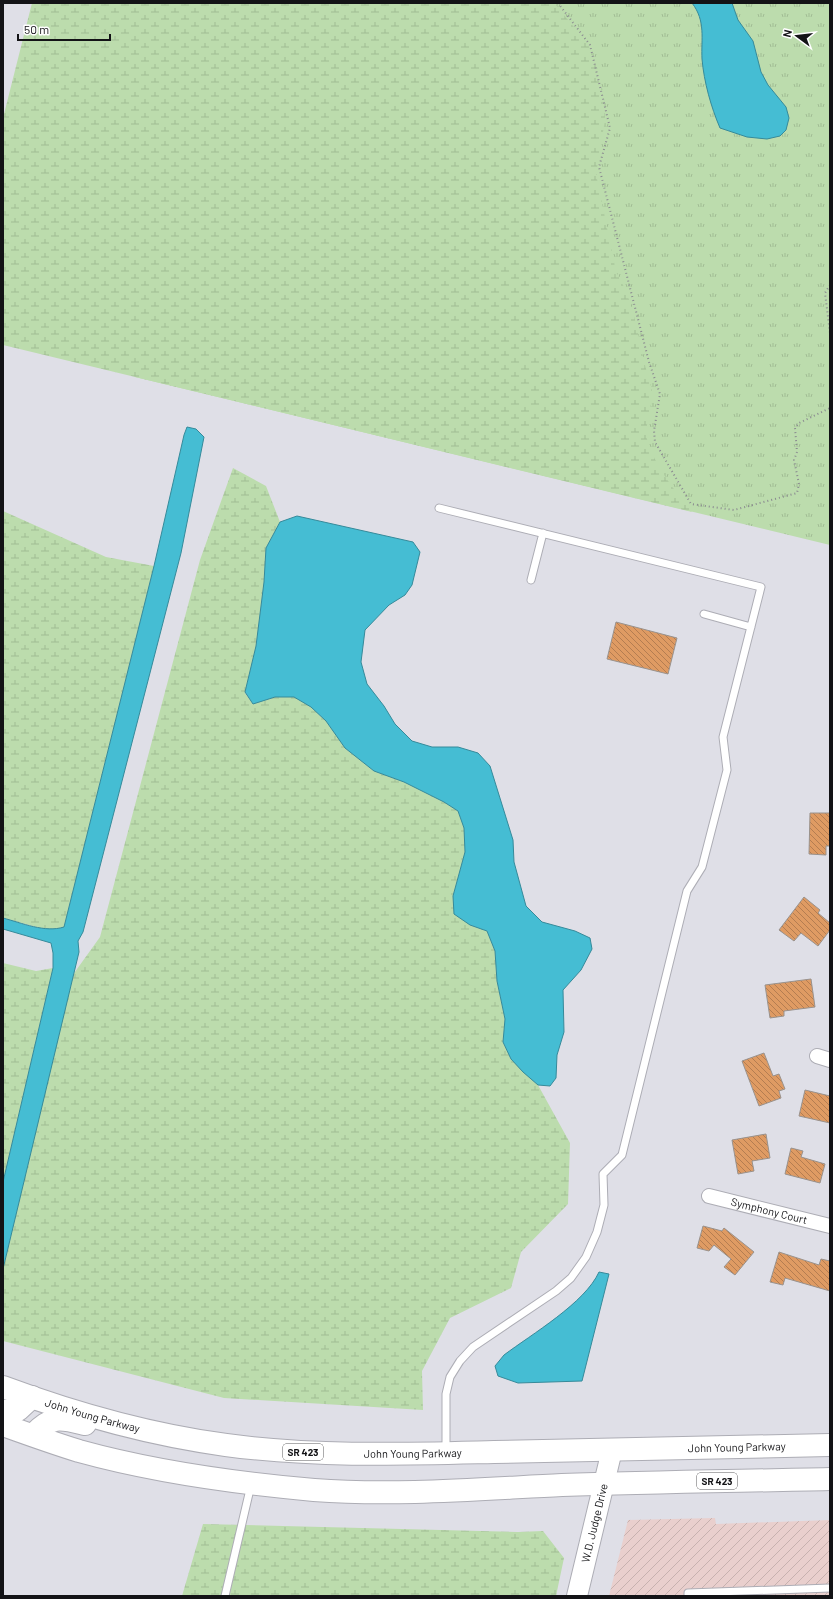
<svg xmlns="http://www.w3.org/2000/svg" width="833" height="1599" font-family="Barlow,sans-serif">
	<style>
		.industrial { fill: url(#industrial-furrows) }
		.grass { fill: url(#grass-tufts) }
		.wetland { fill: url(#wetland-marsh) }
		.water { fill: #45bdd3; stroke: #368a9a }
		.building { fill: url(#building-back-hatch); stroke: #99928d }
		.lines { fill: none; stroke-linecap: round; stroke-linejoin: round }
		.lane-casing { stroke: #adadb5; stroke-width: 9 }
		.street-casing { stroke: #adadb5; stroke-width: 16 }
		.secondary-casing { stroke: #adadb5; stroke-width: 22 }
		.primary-casing { stroke: #adadb5; stroke-width: 24 }
		.path { stroke: #8a8a90; stroke-width: 2; stroke-dasharray: 1 3; stroke-linecap: butt }
		.lane { stroke: #fff; stroke-width: 7 }
		.street { stroke: #fff; stroke-width: 14 }
		.secondary { stroke: #fff; stroke-width: 20 }
		.primary { stroke: #fff; stroke-width: 22 }
		.labels { text-anchor: middle; stroke-width: 3.5; stroke-linejoin: round; paint-order: stroke }
		.shield { fill: #fff; stroke: #5a5a5c; stroke-width: 1 }
		.shield-label { font-size: 10px; font-weight: bold; fill: #131316 }
		.street-label { font-size: 11px; fill: #131316; stroke: #fff }
	</style>
	<defs>
		<pattern id="industrial-furrows" width="10" height="10" patternUnits="userSpaceOnUse"><rect width="10" height="10" fill="#e9cfcd"/><path d="M-1 1l2-2M0 10L10 0M9 11l2-2" fill="none" stroke="#c7b1af"/></pattern>
		<pattern id="grass-tufts" width="24" height="20" patternUnits="userSpaceOnUse"><rect width="24" height="20" fill="#bcdcad"/><path d="M3 7l-1-3M5 7V3M7 7l1-3M15 17l-1-3M17 17v-4M19 17l1-3" fill="none" stroke="#a1bc94"/></pattern>
		<pattern id="wetland-marsh" width="20" height="14" patternUnits="userSpaceOnUse"><rect width="20" height="14" fill="#bcdcad"/><path d="M1 5h8M5 5V1M11 12h8M15 12V8" fill="none" stroke="#a1bc94"/></pattern>
		<pattern id="building-back-hatch" width="6" height="6" patternUnits="userSpaceOnUse"><rect width="6" height="6" fill="#df9b63"/><path d="M-1 5l2 2M0 0l6 6M5-1l2 2" fill="none" stroke="#b47d51"/></pattern>
	</defs>
	<rect width="100%" height="100%" fill="#dfdfe7"/>
	<path class="industrial" d="M715,1518l1,6 114,-4v76h-221l19,-76z"/>
	<path class="grass" d="M230,3h600v542l-695,-168z"/>
	<path class="wetland" d="M32,3h522l34,41 9,23 7,29 1,24 -9,54 20,98c17,27 22,62 29,93 2,9 7,20 7,29 0,16 -9,33 -4,49 9,26 27,48 44,69l-689,-167v-227z
		M233,468l33,18 14,36 -14,26 -2,34 -8,64 -11,47 8,11 22,-7h19l17,10 15,14 19,27 29,23 30,11 40,20 14,9 6,17 1,24 -12,44 17,29 17,6 8,20 2,30 8,38 -2,23 8,17 27,26 32,58 -2,61 -47,48 -10,36 -61,30 -28,53 1,39 -199,-12 -221,-57v-72l69,-293 28,-39 100,-377z
		M3,511l103,46 48,9 -90,361 -9,3 -15,-2 -37,-10z
		M3,963l33,8 17,-3 -50,214z
		M203,1524l315,8 25,-1 21,27 -8,38h-374z"/>
	<path class="water" d="M692,3h40l6,17 15,21 8,31 7,13 18,22 3,11 -3,12 -6,6 -13,3 -20,-2 -27,-9c-9,-21 -16,-46 -18,-69 -1,-20 4,-38 -10,-56z
		M187,427l9,2 8,8 -23,116 -98,379 -5,9 1,11 -76,317v-87l50,-214v-15l-2,-10 -48,-14v-11c19,5 42,15 61,9l90,-361 30,-131z
		M297,516l116,26 7,10 -8,33 -7,10 -16,10 -24,25 -4,32 6,22 17,22 11,18 17,17 20,6h26l20,6 12,13 23,74 1,22 12,44 16,16 33,9 15,7 2,11 -11,21 -18,20 1,42 -7,23 -1,23 -6,8 -12,-1 -15,-13 -12,-13 -8,-17 2,-23 -8,-38 -2,-30 -8,-20 -17,-6 -16,-11 -1,-18 12,-44 -1,-24 -6,-17 -14,-9 -40,-20 -30,-11 -29,-23 -19,-27 -15,-14 -17,-10h-19l-22,7 -8,-12 11,-46 8,-64 2,-34 14,-26z
		M599,1272l10,2 -27,107 -64,2 -20,-7 -3,-10 9,-11c28,-21 81,-52 95,-83z"/>
	<path class="building" d="M616,622l61,16 -9,36 -61,-15z
		M810,813h20v33h-4v9l-17,-1z
		M804,897l16,13 -2,3 12,10v7l-12,16 -17,-13 -7,8 -15,-11z
		M811,979l4,28 -31,4v5l-14,2 -5,-33z
		M764,1053l9,23 6,-2 6,15 -6,2 2,7 -22,8 -17,-45z
		M805,1090l25,6v27l-31,-7z
		M766,1134l4,24 -18,3 2,10 -16,3 -6,-34z
		M791,1148l12,3 -2,6 24,7 -5,19 -35,-9z
		M703,1226l19,5 2,-3 30,24 -19,23 -11,-8 7,-8 -17,-14 -5,6 -12,-3z
		M779,1252l40,13 2,-6 9,2v30l-45,-13 -2,7 -13,-3z"/>
	<g class="lines">
		<g class="lane-casing">
			<path id="lane" d="M439,508l322,79 -38,150 4,33 -25,97 -15,24 -65,264 -19,19 1,31 -7,27 -11,25 -15,21 -15,13 -83,56 -13,14 -10,16 -4,17v57
				M531,580l12,-47
				M704,614l47,13
				M225,1596l26,-111
				M688,1596v-3l142,-5"/>
		</g>
		<g class="street-casing">
			<g id="street">
				<path d="M817,1056l13,4"/>
				<path id="s1" d="M709,1196l121,30"/>
			</g>
		</g>
		<g class="secondary-casing">
			<g id="secondary">
				<path id="s2" d="M577,1596l35,-146"/>
			</g>
		</g>
		<g class="primary-casing">
			<g id="primary">
				<path id="s3" d="M3,1387c70,26 149,48 223,58 89,12 179,9 268,7 112,-2 224,-4 336,-7"/>
				<path d="M3,1411l15,-1 14,-13"/>
				<path d="M3,1425c25,9 50,18 76,26 76,21 156,32 235,39 81,6 166,-1 248,-5 89,-3 179,-4 268,-6"/>
				<path d="M33,1435c19,-20 27,-17 52,-11"/>
			</g>
		</g>
		<path class="path" d="M558,3l32,42 20,83 -11,39 50,195 11,32 -6,37 1,11 36,62 43,6 63,-17 2,-9 -5,-24 3,-8 -2,-24 4,-5 31,-15
			M830,285l-5,8 5,40"/>
		<use href="#lane" class="lane"/>
		<use href="#street" class="street"/>
		<use href="#secondary" class="secondary"/>
		<use href="#primary" class="primary"/>
	</g>
	<g class="labels">
		<g class="shield">
			<rect x="283" y="1444" width="40" height="16" rx="3"/>
			<rect x="697" y="1473" width="40" height="16" rx="3"/>
		</g>
		<g class="shield-label">
			<text x="303" y="1456">SR 423</text>
			<text x="717" y="1485">SR 423</text>
		</g>
		<g class="street-label">
			<text dy="4" stroke="none"><textPath href="#s1" startOffset="62">Symphony Court</textPath></text>
			<text dy="4" stroke="none"><textPath href="#s3" startOffset="94">John Young Parkway</textPath></text>
			<text dy="4" stroke="none"><textPath href="#s3" startOffset="742">John Young Parkway</textPath></text>
			<text dy="4" stroke="none"><textPath href="#s3" startOffset="418">John Young Parkway</textPath></text>
			<text dy="4" stroke="none"><textPath href="#s2" startOffset="75">W.D. Judge Drive</textPath></text>
		</g>
	</g>
	<rect width="833" height="1599" fill="none" stroke="#131316" stroke-width="8"/>
	<g transform="translate(797 36) rotate(285)" stroke="#ffffff" stroke-width="3" paint-order="stroke">
	<path d="M0-3L7 15L0 10L-7 15Z" fill="#131316"/>
	<text y="-6" font-size="11" font-weight="bold" text-anchor="middle" fill="#131316">N</text>
	</g>
	<path d="M18 34v6h92v-6" fill="none" stroke="#131316" stroke-width="2"/>
	<text x="24" y="34" font-size="12" fill="#131316" stroke="#ffffff" stroke-width="3" paint-order="stroke">50 m</text>
</svg>
